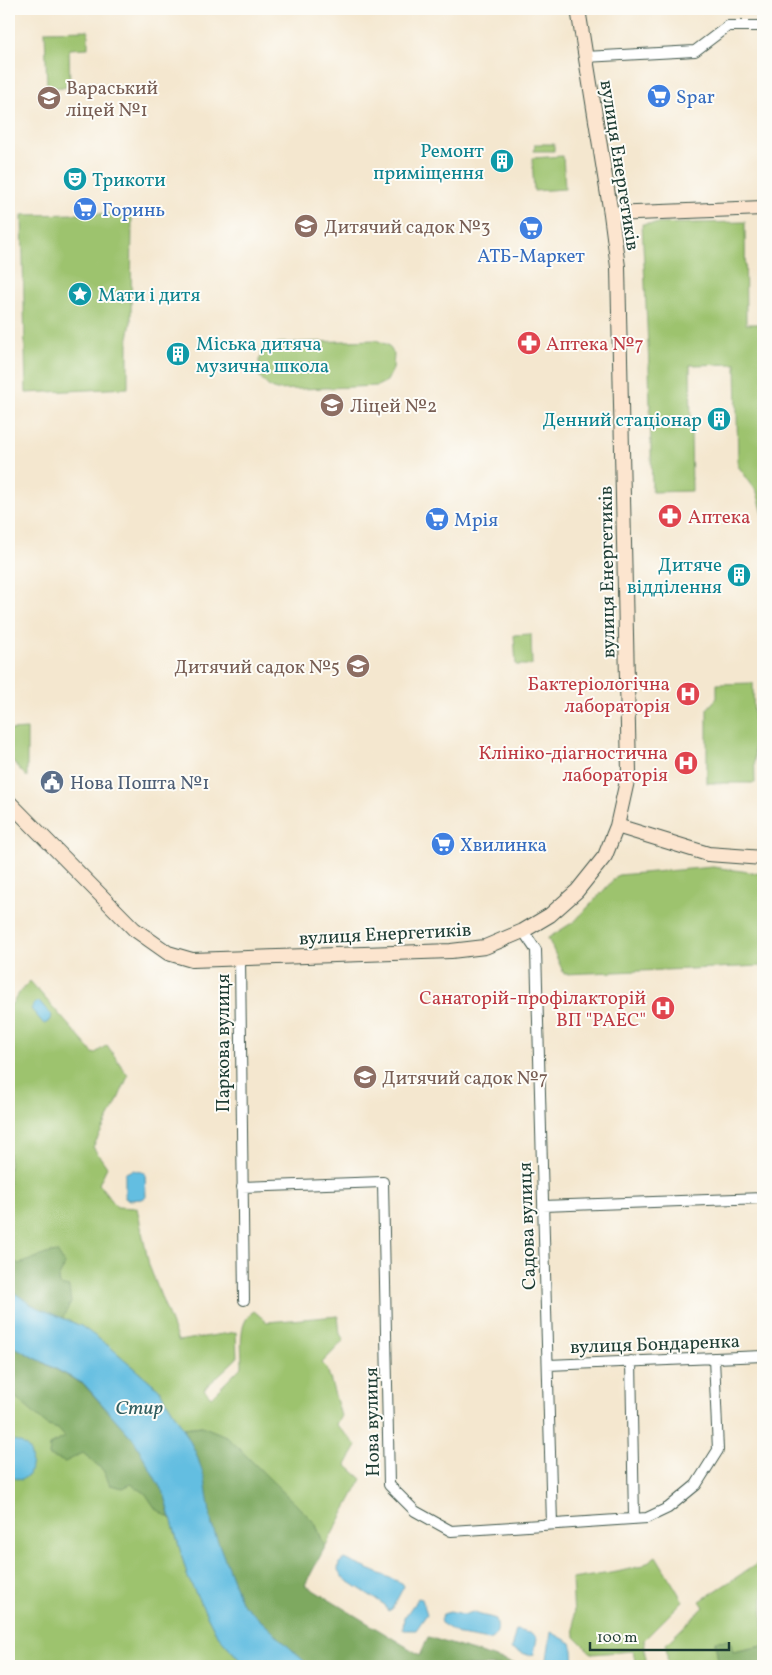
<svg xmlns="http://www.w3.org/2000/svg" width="772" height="1675" font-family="Vollkorn,serif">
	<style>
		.green { fill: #9dc36e; stroke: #5e8051 }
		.forest { fill: #7ea961; stroke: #4e734a }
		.water { fill: #63bee1; stroke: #417e8a }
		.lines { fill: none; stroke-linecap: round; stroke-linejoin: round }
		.street-casing { stroke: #3f564b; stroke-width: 12 }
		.secondary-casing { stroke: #3f564b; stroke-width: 16 }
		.street { stroke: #fff; stroke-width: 10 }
		.secondary { stroke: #fce5cf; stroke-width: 14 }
		.labels { text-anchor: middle; stroke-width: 4; stroke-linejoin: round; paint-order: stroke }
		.education-label { font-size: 19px; fill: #785e54; stroke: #fdfcf7; text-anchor: start }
		.shop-label { font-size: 19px; fill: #366cbe; stroke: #fdfcf7; text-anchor: start }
		.culture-label { font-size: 19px; fill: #0d838f; stroke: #fdfcf7; text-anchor: end }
		.street-label { font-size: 19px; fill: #1f3d34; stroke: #fdfcf7 }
		.health-label { font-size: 19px; fill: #be3a42; stroke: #fdfcf7; text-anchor: end }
		.service-label { font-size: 19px; fill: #4e5e75; stroke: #fdfcf7; text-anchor: start }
		.water-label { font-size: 20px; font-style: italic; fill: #305d5f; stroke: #fdfcf7 }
	</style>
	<rect width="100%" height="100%" fill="#fdfcf7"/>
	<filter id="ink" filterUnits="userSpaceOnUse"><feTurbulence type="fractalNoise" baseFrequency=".02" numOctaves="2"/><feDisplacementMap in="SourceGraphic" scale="10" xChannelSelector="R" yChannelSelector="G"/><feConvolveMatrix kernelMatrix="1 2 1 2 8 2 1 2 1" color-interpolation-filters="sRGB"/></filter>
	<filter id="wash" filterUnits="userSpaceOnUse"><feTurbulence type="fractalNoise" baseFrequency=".0096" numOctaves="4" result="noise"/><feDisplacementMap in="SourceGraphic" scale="20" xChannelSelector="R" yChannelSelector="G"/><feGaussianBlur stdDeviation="1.12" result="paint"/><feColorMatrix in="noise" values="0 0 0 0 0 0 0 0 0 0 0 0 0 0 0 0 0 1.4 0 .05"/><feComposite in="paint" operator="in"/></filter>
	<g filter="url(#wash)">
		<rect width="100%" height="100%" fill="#f4e7cf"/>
		<path class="green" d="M88,30v18l-19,1 1,38 -23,1 -2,-57z
			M535,144h19v7h-20z
			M563,156l2,33 -31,2 -2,-33z
			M132,213l-1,109 -3,16v50l-102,5 -4,-178z
			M745,222l1,102h17v190l-6,-22 -19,-26 -2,-102 -46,1 2,126 -40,1 -3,-126 -7,-142z
			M376,340l12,5 6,9 -1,15 -6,12 -10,5 -101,4 -8,-4 -8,-9 -1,-17 8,-12 11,-5z
			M531,634l1,31h-16l-2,-30z
			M753,683l2,100h-48v-74l10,-11v-14z
			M27,729v48l-18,-19v-28z
			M713,867l50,7v92l-199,8 -16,-36 27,-17 43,-46z
			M30,981l64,73 13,-9 21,31 -12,28 -23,43 14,20 -8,17 18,23 20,1 12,57 29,76 58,-9 1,26 -33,31 7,8 31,-31c0,-18 -5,-44 12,-55l13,11 71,-6 2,18 4,6 -22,23 5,5 14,48 -5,8 21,22 -11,19 16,14 -37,68 -10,-24 -113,-97 -19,2 -24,-39 -49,-42 -29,-21 -49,-21 -23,-16v-281l11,-16z
			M9,1344l75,40 20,24 61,88 23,82 28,55 29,33h-236z
			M656,1556l27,45 -39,39 2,20 -3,5 -8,-4 -2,-10 -41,3 -17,-17 -3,-58 45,-7 25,-6z
			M763,1560v86l-30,6 -18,-10 4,24h-51l-2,-22 38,-37 -4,-6z"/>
		<path class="forest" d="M57,1252l8,13 -7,14 1,6 10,2 2,16 -9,16 -30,-14 -23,-16v-30l10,5 27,-10z
			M9,1344l75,41 50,55 31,56 6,23 -16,-11 -10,-15 -14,-9 -8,4 -13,-3 -7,-15 -20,-17 -18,9 -16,-6 1,-11 15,-8 -7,-8 -10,-3 -34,-30 -5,-3z
			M202,1426l24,10 89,87 10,24 -20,38 115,70 8,-18 94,29h-209l-7,-3 -65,-61 -29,-76 -7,-46 -9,-27 -13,-25z
			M730,1640l3,12 30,-6v20h-44l-4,-25z"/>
		<path class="water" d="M39,1001l13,15 -4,6 -4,2 -13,-15 3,-5z
			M134,1170l11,3 1,24 -4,2 -13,1 -4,-3v-24z
			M9,1289l23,16 49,21 29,21 49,42 24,39 13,25 9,27 7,46 29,76 65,61 7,3h-68l-29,-33 -28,-55 -23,-82 -31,-56 -50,-56 -75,-40z
			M9,1440c22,3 26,16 20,35l-8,5 -7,-2 -5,1z
			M344,1559l58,24 2,3 -12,23 -4,2 -3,-6 -42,-27 -5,-8 1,-7z
			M418,1598l4,1 5,15 -11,16h-12l-1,-2 1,-10z
			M450,1612l13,3 10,-3c7,4 15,4 23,7 2,10 3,14 -6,21l-30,-5 -19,-12 -1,-4 3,-5z
			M516,1630l17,4 4,4 -3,16 -6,1 -17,-6z
			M551,1632l20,11 2,7 1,16h-28z
			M592,1661l17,1 3,4h-23z"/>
	</g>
	<g filter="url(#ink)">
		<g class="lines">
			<g class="street-casing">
				<path id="street" d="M585,57l110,-6 33,-25h35
					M523,931l13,19 16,574
					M240,958l4,342
					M242,1187l141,-5 6,303 26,26 36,20 196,-13 21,-10 28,-23 22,-35 -4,-92
					M543,1206l220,-8
					M631,1361l3,158
					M548,1365l215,-9"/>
			</g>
			<g class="secondary-casing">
				<path id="secondary" d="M611,214l152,-6
					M9,802l125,127 34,24 24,7 259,-9 34,-4 38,-16 27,-16 27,-24 28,-35 12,-30 12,-54 -11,-505 -7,-53 -33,-205
					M617,826l91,28 55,4"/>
			</g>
			<use href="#street" class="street"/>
			<use href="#secondary" class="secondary"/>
		</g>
	</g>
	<defs>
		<g id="supermarket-disc" transform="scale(1.25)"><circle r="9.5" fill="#3f7fe0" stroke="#fdfcf7"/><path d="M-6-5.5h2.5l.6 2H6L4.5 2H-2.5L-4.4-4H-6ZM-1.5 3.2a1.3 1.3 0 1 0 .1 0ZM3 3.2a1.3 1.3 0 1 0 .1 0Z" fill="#fff"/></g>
		<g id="school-disc" transform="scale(1.25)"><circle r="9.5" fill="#8d6e63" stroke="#fdfcf7"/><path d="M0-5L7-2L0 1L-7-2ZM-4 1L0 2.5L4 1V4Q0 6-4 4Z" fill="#fff"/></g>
		<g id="building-disc" transform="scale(1.25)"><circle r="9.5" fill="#0f9aa8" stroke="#fdfcf7"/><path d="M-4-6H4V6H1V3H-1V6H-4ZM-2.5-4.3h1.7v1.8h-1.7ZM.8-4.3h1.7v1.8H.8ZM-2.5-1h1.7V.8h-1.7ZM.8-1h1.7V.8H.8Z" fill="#fff"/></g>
		<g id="theatre-disc" transform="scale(1.25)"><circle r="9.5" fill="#0f9aa8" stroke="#fdfcf7"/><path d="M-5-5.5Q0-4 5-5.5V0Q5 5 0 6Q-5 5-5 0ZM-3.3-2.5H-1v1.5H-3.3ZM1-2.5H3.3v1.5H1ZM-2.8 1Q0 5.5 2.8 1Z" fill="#fff"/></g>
		<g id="sight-disc" transform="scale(1.25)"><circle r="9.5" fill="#0f9aa8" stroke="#fdfcf7"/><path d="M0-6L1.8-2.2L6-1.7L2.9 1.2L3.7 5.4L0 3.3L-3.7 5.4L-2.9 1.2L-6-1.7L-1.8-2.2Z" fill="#fff"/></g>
		<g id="pharmacy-disc" transform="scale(1.25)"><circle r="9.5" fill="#e0444e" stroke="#fdfcf7"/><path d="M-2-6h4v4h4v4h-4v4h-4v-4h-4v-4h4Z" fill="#fff"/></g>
		<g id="hospital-disc" transform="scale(1.25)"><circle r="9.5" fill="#e0444e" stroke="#fdfcf7"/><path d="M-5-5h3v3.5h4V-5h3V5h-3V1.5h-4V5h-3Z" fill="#fff"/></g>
		<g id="civic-disc" transform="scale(1.25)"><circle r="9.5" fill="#5c6f8a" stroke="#fdfcf7"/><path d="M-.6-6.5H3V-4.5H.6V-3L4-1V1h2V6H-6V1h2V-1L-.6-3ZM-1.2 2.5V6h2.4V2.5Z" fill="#fff"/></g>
	</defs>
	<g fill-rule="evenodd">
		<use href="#supermarket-disc" x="659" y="96"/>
		<use href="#school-disc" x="49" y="98"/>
		<use href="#building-disc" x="502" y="161"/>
		<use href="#theatre-disc" x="75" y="179"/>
		<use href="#supermarket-disc" x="85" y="209"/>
		<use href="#school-disc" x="306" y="226"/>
		<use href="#supermarket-disc" x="531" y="228"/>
		<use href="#sight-disc" x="80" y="294"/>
		<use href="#pharmacy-disc" x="529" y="343"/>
		<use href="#building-disc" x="178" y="354"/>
		<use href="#school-disc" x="332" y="405"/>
		<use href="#building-disc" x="719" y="419"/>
		<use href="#pharmacy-disc" x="670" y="516"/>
		<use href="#supermarket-disc" x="437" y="519"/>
		<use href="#building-disc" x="739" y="575"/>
		<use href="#school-disc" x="358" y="666"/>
		<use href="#hospital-disc" x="688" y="694"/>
		<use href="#hospital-disc" x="686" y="763"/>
		<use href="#civic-disc" x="52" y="782"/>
		<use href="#supermarket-disc" x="443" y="844"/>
		<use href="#hospital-disc" x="663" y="1008"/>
		<use href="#school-disc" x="365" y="1077"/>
	</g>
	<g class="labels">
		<g class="education-label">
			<text x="66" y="94">Вараський<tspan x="66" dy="22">ліцей №1</tspan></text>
			<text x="324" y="233">Дитячий садок №3</text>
			<text x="350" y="412">Ліцей №2</text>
			<text x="340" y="673" text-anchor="end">Дитячий садок №5</text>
			<text x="382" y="1084">Дитячий садок №7</text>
		</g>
		<g class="shop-label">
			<text x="676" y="103">Spar</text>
			<text x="102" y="216">Горинь</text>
			<text x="531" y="262" text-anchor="middle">АТБ-Маркет</text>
			<text x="454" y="526">Мрія</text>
			<text x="460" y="851">Хвилинка</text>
		</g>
		<g class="culture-label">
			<text x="484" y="157">Ремонт<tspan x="484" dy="22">приміщення</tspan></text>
			<text x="92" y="186" text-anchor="start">Трикоти</text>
			<text x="98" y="301" text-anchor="start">Мати і дитя</text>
			<text x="196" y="350" text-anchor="start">Міська дитяча<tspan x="196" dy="22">музична школа</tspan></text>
			<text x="702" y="426">Денний стаціонар</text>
			<text x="722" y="571">Дитяче<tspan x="722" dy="22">відділення</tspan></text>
		</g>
		<g class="street-label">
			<text transform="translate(621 165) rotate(81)" y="7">вулиця Енергетиків</text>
			<text transform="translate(606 572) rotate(-91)" y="7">вулиця Енергетиків</text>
			<text transform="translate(385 933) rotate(-3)" y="7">вулиця Енергетиків</text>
			<text transform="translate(222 1043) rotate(-90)" y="7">Паркова вулиця</text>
			<text transform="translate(526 1226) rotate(-92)" y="7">Садова вулиця</text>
			<text transform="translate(655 1343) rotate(-2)" y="7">вулиця Бондаренка</text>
			<text transform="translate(371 1422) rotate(-91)" y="7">Нова вулиця</text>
		</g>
		<g class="health-label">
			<text x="546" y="350" text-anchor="start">Аптека №7</text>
			<text x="688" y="523" text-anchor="start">Аптека</text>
			<text x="670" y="690">Бактеріологічна<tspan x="670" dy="22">лабораторія</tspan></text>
			<text x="668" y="759">Клініко-діагностична<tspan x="668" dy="22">лабораторія</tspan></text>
			<text x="646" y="1004">Санаторій-профілакторій<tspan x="646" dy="22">ВП "РАЕС"</tspan></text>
		</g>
		<g class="service-label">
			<text x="70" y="789">Нова Пошта №1</text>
		</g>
		<g class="water-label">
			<text x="139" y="1414">Стир</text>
		</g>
	</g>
	<rect width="772" height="1675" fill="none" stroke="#fdfcf7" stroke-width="30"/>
	<path d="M590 1642v8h139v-8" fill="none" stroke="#1f3d34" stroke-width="2.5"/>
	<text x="597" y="1642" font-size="15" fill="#1f3d34" stroke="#fdfcf7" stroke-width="4" paint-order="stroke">100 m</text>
</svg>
